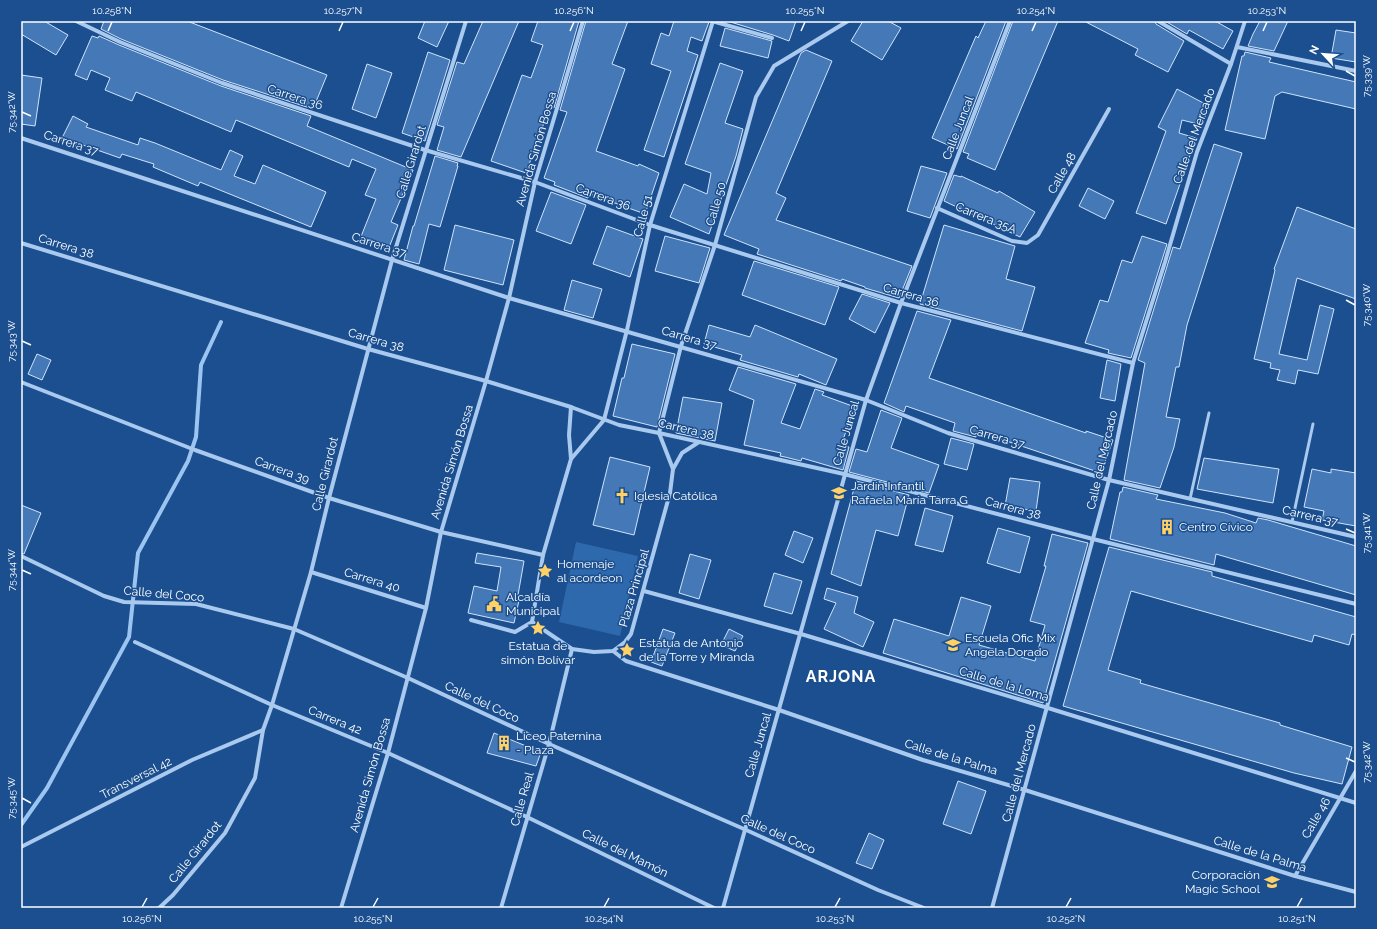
<svg xmlns="http://www.w3.org/2000/svg" width="1377" height="929" font-family="Raleway,sans-serif">
<style>
.green{fill:#2e69ad}
.lines{fill:none;stroke-linecap:round;stroke-linejoin:round}
.stream{stroke:#9cc4f0;stroke-width:4}
.building{fill:#4478b7;stroke:#cfe3fa}
.service{stroke:#a9c9ee;stroke-width:3}
.minor{stroke:#a9c9ee;stroke-width:4}
.ticks{fill:none;stroke:#fff;stroke-width:1.5}
.labels{text-anchor:middle;dominant-baseline:central;stroke-width:3;stroke-linejoin:round;paint-order:stroke}
.street-label{font-size:12px;fill:#fff;stroke:#1b4f8f}
.poi-label{font-size:12px;fill:#fff;stroke:#1b4f8f;text-anchor:start}
.district-label{font-size:16px;font-weight:bold;letter-spacing:1px;fill:#fff;stroke:#1b4f8f}
.neatline{fill:none;stroke:#fff;stroke-width:1.5}
.ticks-label{font-size:10px;text-anchor:middle;fill:#fff}
</style>
<rect width="100%" height="100%" fill="#1b4f8f"/>
<!-- green -->
<path class="green" d="M576,542L638,556L620,636L559,622Z"/>
<g class="lines">
<!-- stream -->
<path class="stream" d="M21,825L47,788L129,637L138,553L188,461L196,437L201,365L221,322"/>
</g>
<!-- building -->
<g class="building">
<path d="M23,21H44L68,35L56,55L21,34V25Z"/>
<path d="M104,21H187L327,75L313,109L223,80L121,39L101,29Z"/>
<path d="M425,21H449L437,47L418,38Z"/>
<path d="M483,21H519L461,157L437,150L444,127L437,125L457,62L464,64Z"/>
<path d="M538,21H579L554,108L550,106L526,173L491,161L522,75L531,78L543,45L531,41Z"/>
<path d="M586,21H628L612,64L625,69L596,151L638,166L639,164L659,173L645,214L590,194L588,198L554,185L555,182L544,178L567,112L560,110Z"/>
<path d="M674,21H709V22L702,41L691,37L687,51L698,55L664,157L644,150L671,71L651,64L661,33L669,36Z"/>
<path d="M727,21H796L789,41L773,35Z"/>
<path d="M863,21H888L901,28L882,60L851,41Z"/>
<path d="M986,21H1006L957,149L932,138L976,36L978,38Z"/>
<path d="M1013,21H1058L995,170L967,158L969,154L963,152Z"/>
<path d="M1084,21H1155L1156,24L1184,41L1168,72L1135,55L1138,49Z"/>
<path d="M1165,21H1215L1233,31L1223,49L1189,30L1187,34Z"/>
<path d="M1260,21H1288L1274,51L1248,46L1253,34Z"/>
<path d="M725,28L772,41L768,58L720,46Z"/>
<path d="M1336,30L1356,33V62L1331,58Z"/>
<path d="M92,36L98,38L99,36L119,45L221,86L311,116L307,126L413,170L391,222L398,225L388,250L360,239L376,199L365,195L376,169L352,159L349,167L236,120L231,132L136,92L132,101L105,90L110,78L91,70L87,80L75,75Z"/>
<path d="M806,50L832,61L776,193L786,198L776,220L912,266L899,298L865,288V287L842,279L841,281L757,254L759,249L724,235L801,53Z"/>
<path d="M428,52L450,60L425,141L402,133Z"/>
<path d="M1245,52L1271,58L1269,62L1356,82V109L1282,92L1275,96L1265,139L1225,130L1242,56H1244Z"/>
<path d="M720,63L743,71L725,123L743,129L736,156L709,234L670,217L684,184L707,194L711,173L685,164Z"/>
<path d="M367,64L392,73L376,118L352,109Z"/>
<path d="M21,75L42,78L35,126L21,124Z"/>
<path d="M1177,89L1209,106L1202,125L1182,120L1179,133L1196,138L1166,224L1136,213L1166,131L1158,127Z"/>
<path d="M73,116L88,124L86,127L138,145L140,138L155,143L221,170L230,150L243,156L234,176L255,184L263,165L326,192L311,227L200,182L198,186L153,167L154,164L122,154L120,158L77,143L75,147L61,140Z"/>
<path d="M1214,144L1242,153L1187,325L1179,367H1176L1166,417L1180,419L1174,447L1160,488L1124,480L1145,363L1138,360L1173,247L1180,249Z"/>
<path d="M435,156L458,163L457,166H458L440,227L429,224L419,264L404,260L413,226H414Z"/>
<path d="M921,166L947,173L930,218L907,211Z"/>
<path d="M954,175L961,177V176L998,193L999,191L1035,212L1020,237L944,201Z"/>
<path d="M1088,188L1114,201L1105,219L1079,206Z"/>
<path d="M551,192L586,205L571,244L536,231Z"/>
<path d="M1297,207L1356,229V299L1297,278L1279,354L1307,360L1320,305L1334,309L1318,374L1298,370L1295,384L1277,380L1280,370L1270,368L1271,363L1254,359L1275,270L1274,269Z"/>
<path d="M455,225L514,240L503,285L444,270Z"/>
<path d="M944,225L1015,246L1006,279L1035,287L1022,331L920,304Z"/>
<path d="M607,226L643,239L630,277L593,264Z"/>
<path d="M665,236L710,248L699,283L655,271Z"/>
<path d="M1142,236L1167,244L1131,358L1108,353L1109,350L1085,343L1100,300L1108,302L1122,260L1132,263Z"/>
<path d="M754,261L839,287L825,325L742,295Z"/>
<path d="M572,280L602,289L593,318L564,310Z"/>
<path d="M862,294L890,303L875,333L849,319Z"/>
<path d="M917,311L951,320L929,378L1086,433V431L1113,440L1101,473L977,431L976,437L953,431L955,423L906,406L904,412L884,403Z"/>
<path d="M709,325L750,337L755,325L837,359L826,385L799,374L798,377L740,360L742,355L704,344Z"/>
<path d="M632,344L675,354L657,427L613,416L622,378H624Z"/>
<path d="M37,354L51,360L42,380L28,374Z"/>
<path d="M1107,360L1121,364L1115,401L1100,398Z"/>
<path d="M738,367L796,384L781,423L800,429L815,389L824,392L822,395L855,407L841,445L849,447L843,470L802,458L801,461L785,457L780,456L781,453L744,445L754,400L729,390Z"/>
<path d="M683,397L722,403L715,441L676,433Z"/>
<path d="M881,410L902,418L891,448L939,465L929,493L849,472L856,449L867,452Z"/>
<path d="M951,438L974,444L967,470L944,464Z"/>
<path d="M610,457L650,467L634,535L593,525Z"/>
<path d="M1204,458L1279,469L1273,503L1197,489Z"/>
<path d="M1312,469L1331,473V469L1356,473V526L1322,520L1324,511L1304,507Z"/>
<path d="M1010,478L1040,482L1036,511L1005,506Z"/>
<path d="M856,481L909,495L898,536L876,530L861,586L831,574Z"/>
<path d="M1123,487L1158,495L1156,499L1225,513L1256,523L1258,518L1268,520L1356,546V595L1216,554L1214,565L1110,539L1120,492H1122Z"/>
<path d="M21,505L41,513L24,554L21,553Z"/>
<path d="M925,508L953,516L943,552L915,545Z"/>
<path d="M998,528L1030,537L1020,573L987,563Z"/>
<path d="M794,531L813,538L803,563L785,555Z"/>
<path d="M1052,534L1088,543L1043,703L883,653L894,619L949,636L961,597L991,606L979,645L1035,661L1045,625L1030,621L1046,566H1044Z"/>
<path d="M1109,547L1212,572V576L1356,617V635L1352,634L1349,645L1314,635L1312,642L1131,591L1108,670L1141,680L1140,683L1280,723V725L1352,747L1342,784L1294,773L1063,706Z"/>
<path d="M477,553L524,561L518,595L520,596L514,623L468,613L474,586L497,591L501,567L475,563Z"/>
<path d="M690,554L711,560L699,599L679,593Z"/>
<path d="M774,573L802,581L792,614L764,606Z"/>
<path d="M827,588L858,597L854,613L874,622L863,647L824,629L836,603L824,599Z"/>
<path d="M663,629L675,633L662,666L651,662Z"/>
<path d="M729,629L743,636L735,651L721,645Z"/>
<path d="M494,733L541,752L536,766L487,753Z"/>
<path d="M958,781L986,791L971,834L943,824Z"/>
<path d="M869,833L884,840L872,869L856,863Z"/>
</g>
<g class="lines">
<!-- service -->
<g class="service">
<path d="M1190,499L1209,413"/>
<path d="M1292,522L1313,424"/>
</g>
<!-- minor -->
<g class="minor">
<path d="M76,21L120,42L222,83L425,150L535,182L650,225L901,303L1133,363"/>
<path d="M712,21L772,38"/>
<path d="M713,21L650,225L627,330L604,420L571,459L543,555L532,622L572,649L594,652L613,651L625,642L631,634L670,493L673,469L659,433L681,346L715,245L756,97L774,66L848,21"/>
<path d="M1158,21L1231,64"/>
<path d="M1237,47L1356,71"/>
<path d="M21,138L509,298L866,400L948,433L1109,480L1356,537"/>
<path d="M937,208L1012,241L1027,243L1038,235L1109,109"/>
<path d="M21,243L368,349L486,381L571,407L619,425L659,433L844,474L1093,539L1356,604"/>
<path d="M21,382L195,450L329,498L441,532L543,555"/>
<path d="M571,459L569,435L571,407"/>
<path d="M673,469L682,453L699,442"/>
<path d="M21,556L104,596L124,602L196,604L294,629L408,678L549,744L744,829L878,890L924,908"/>
<path d="M311,572L426,608"/>
<path d="M644,591L801,634L1048,708L1356,803"/>
<path d="M471,620L515,632L532,622"/>
<path d="M135,642L272,705L388,753L527,817L714,908"/>
<path d="M613,651L626,661L779,710L923,760L1025,790L1295,876L1356,892"/>
<path d="M21,847L192,760L263,730"/>
<path d="M1295,876L1356,771"/>
<path d="M159,908L173,895L225,833L255,778L263,730L272,705L311,572L329,498L392,260L466,21"/>
<path d="M341,908L388,753L426,608L441,532L486,381L509,298L535,182L583,21"/>
<path d="M501,908L549,744L572,649"/>
<path d="M723,908L866,400L901,303L1010,21"/>
<path d="M992,908L1109,480L1133,363L1165,262L1197,152L1231,64L1245,21"/>
</g>
</g>
<!-- ticks -->
<path class="ticks" d="M108,31L112,22M339,31L343,22M570,31L574,22M801,31L805,22M1032,31L1036,22M1263,31L1267,22M1346,71L1355,76M22,112L31,116M1346,300L1355,305M22,341L31,345M1346,529L1355,533M22,570L31,574M1346,758L1355,762M22,798L31,803M142,907L147,898M373,907L378,898M604,907L609,898M835,907L840,898M1066,907L1071,898M1297,907L1302,898"/>
<!-- icons -->
<defs>
<g id="school-bare" transform="scale(1.2)"><path d="M0-5L7-2L0 1L-7-2ZM-4 1L0 2.5L4 1V4Q0 6-4 4Z" fill="#ffd166" stroke="#1b4f8f" stroke-width="2.5" paint-order="stroke"/></g>
<g id="church-bare" transform="scale(1.2)"><path d="M-1.2-6h2.4v3.5h3.3v2.4h-3.3V6h-2.4V-.1h-3.3v-2.4h3.3Z" fill="#ffd166" stroke="#1b4f8f" stroke-width="2.5" paint-order="stroke"/></g>
<g id="building-bare" transform="scale(1.2)"><path d="M-4-6H4V6H1V3H-1V6H-4ZM-2.5-4.3h1.7v1.8h-1.7ZM.8-4.3h1.7v1.8H.8ZM-2.5-1h1.7V.8h-1.7ZM.8-1h1.7V.8H.8Z" fill="#ffd166" stroke="#1b4f8f" stroke-width="2.5" paint-order="stroke"/></g>
<g id="sight-bare" transform="scale(1.2)"><path d="M0-6L1.8-2.2L6-1.7L2.9 1.2L3.7 5.4L0 3.3L-3.7 5.4L-2.9 1.2L-6-1.7L-1.8-2.2Z" fill="#ffd166" stroke="#1b4f8f" stroke-width="2.5" paint-order="stroke"/></g>
<g id="civic-bare" transform="scale(1.2)"><path d="M-.6-6.5H3V-4.5H.6V-3L4-1V1h2V6H-6V1h2V-1L-.6-3ZM-1.2 2.5V6h2.4V2.5Z" fill="#ffd166" stroke="#1b4f8f" stroke-width="2.5" paint-order="stroke"/></g>
</defs>
<g fill-rule="evenodd">
<use href="#school-bare" x="839" y="493"/>
<use href="#church-bare" x="622" y="496"/>
<use href="#building-bare" x="1167" y="527"/>
<use href="#sight-bare" x="545" y="571"/>
<use href="#civic-bare" x="494" y="604"/>
<use href="#sight-bare" x="538" y="628"/>
<use href="#school-bare" x="953" y="645"/>
<use href="#sight-bare" x="627" y="650"/>
<use href="#building-bare" x="504" y="743"/>
<use href="#school-bare" x="1272" y="882"/>
</g>
<g class="labels">
<!-- street labels -->
<g class="street-label">
<text transform="translate(295 97) rotate(18)">Carrera 36</text>
<text transform="translate(958 128) rotate(-69)">Calle Juncal</text>
<text transform="translate(1194 136) rotate(-70)">Calle del Mercado</text>
<text transform="translate(71 143) rotate(18)">Carrera 37</text>
<text transform="translate(536 149) rotate(-74)">Avenida Simón Bossa</text>
<text transform="translate(411 162) rotate(-73)">Calle Girardot</text>
<text transform="translate(1062 173) rotate(-61)">Calle 48</text>
<text transform="translate(603 197) rotate(20)">Carrera 36</text>
<text transform="translate(716 204) rotate(-74)">Calle 50</text>
<text transform="translate(643 216) rotate(-75)">Calle 51</text>
<text transform="translate(986 218) rotate(22)">Carrera 35A</text>
<text transform="translate(379 245) rotate(18)">Carrera 37</text>
<text transform="translate(66 246) rotate(17)">Carrera 38</text>
<text transform="translate(911 295) rotate(16)">Carrera 36</text>
<text transform="translate(689 338) rotate(16)">Carrera 37</text>
<text transform="translate(376 340) rotate(16)">Carrera 38</text>
<text transform="translate(686 429) rotate(13)">Carrera 38</text>
<text transform="translate(846 433) rotate(-74)">Calle Juncal</text>
<text transform="translate(997 437) rotate(16)">Carrera 37</text>
<text transform="translate(1102 460) rotate(-77)">Calle del Mercado</text>
<text transform="translate(452 462) rotate(-73)">Avenida Simón Bossa</text>
<text transform="translate(282 470) rotate(20)">Carrera 39</text>
<text transform="translate(325 474) rotate(-76)">Calle Girardot</text>
<text transform="translate(1013 508) rotate(15)">Carrera 38</text>
<text transform="translate(1310 516) rotate(13)">Carrera 37</text>
<text transform="translate(372 580) rotate(17)">Carrera 40</text>
<text transform="translate(634 588) rotate(-74)">Plaza Principal</text>
<text transform="translate(164 594) rotate(5)">Calle del Coco</text>
<text transform="translate(1004 684) rotate(17)">Calle de la Loma</text>
<text transform="translate(482 702) rotate(25)">Calle del Coco</text>
<text transform="translate(335 720) rotate(22)">Carrera 42</text>
<text transform="translate(758 745) rotate(-74)">Calle Juncal</text>
<text transform="translate(951 757) rotate(17)">Calle de la Palma</text>
<text transform="translate(1019 773) rotate(-75)">Calle del Mercado</text>
<text transform="translate(370 775) rotate(-74)">Avenida Simón Bossa</text>
<text transform="translate(136 778) rotate(-27)">Transversal 42</text>
<text transform="translate(522 799) rotate(-74)">Calle Real</text>
<text transform="translate(1316 818) rotate(-60)">Calle 46</text>
<text transform="translate(778 834) rotate(24)">Calle del Coco</text>
<text transform="translate(195 852) rotate(-51)">Calle Girardot</text>
<text transform="translate(625 853) rotate(26)">Calle del Mamón</text>
<text transform="translate(1260 854) rotate(17)">Calle de la Palma</text>
</g>
<!-- poi labels -->
<g class="poi-label">
<text x="851" y="486">Jardín Infantil<tspan x="851" dy="14">Rafaela María Tarra G</tspan></text>
<text x="634" y="496">Iglesia Católica</text>
<text x="1179" y="527">Centro Cívico</text>
<text x="557" y="564">Homenaje<tspan x="557" dy="14">al acordeon</tspan></text>
<text x="506" y="597">Alcaldía<tspan x="506" dy="14">Municipal</tspan></text>
<text x="965" y="638">Escuela Ofic Mix<tspan x="965" dy="14">Angela Dorado</tspan></text>
<text x="639" y="643">Estatua de Antonio<tspan x="639" dy="14">de la Torre y Miranda</tspan></text>
<text x="538" y="646" text-anchor="middle">Estatua de<tspan x="538" dy="14">simón Bolívar</tspan></text>
<text x="516" y="736">Liceo Paternina<tspan x="516" dy="14">- Plaza</tspan></text>
<text x="1260" y="875" text-anchor="end">Corporación<tspan x="1260" dy="14">Magic School</tspan></text>
</g>
<!-- district labels -->
<g class="district-label">
<text x="841" y="676">ARJONA</text>
</g>
</g>
<!-- border -->
<rect width="1377" height="929" fill="none" stroke="#1b4f8f" stroke-width="44"/>
<!-- north arrow -->
<g transform="translate(1323 54) rotate(296)" stroke="#1b4f8f" stroke-width="3" paint-order="stroke">
<path d="M0-3L7 15L0 10L-7 15Z" fill="#ffffff"/>
<text y="-6" font-size="11" font-weight="bold" text-anchor="middle" fill="#ffffff">N</text>
</g>
<rect x="22" y="22" width="1333" height="885" class="neatline"/>
<g class="ticks-label">
<text x="112" y="14">10.258°N</text>
<text x="343" y="14">10.257°N</text>
<text x="574" y="14">10.256°N</text>
<text x="805" y="14">10.255°N</text>
<text x="1036" y="14">10.254°N</text>
<text x="1267" y="14">10.253°N</text>
<text transform="translate(1366 76) rotate(-90)" y="4">75.339°W</text>
<text transform="translate(11 112) rotate(-90)" y="4">75.342°W</text>
<text transform="translate(1366 305) rotate(-90)" y="4">75.340°W</text>
<text transform="translate(11 341) rotate(-90)" y="4">75.343°W</text>
<text transform="translate(1366 533) rotate(-90)" y="4">75.341°W</text>
<text transform="translate(11 570) rotate(-90)" y="4">75.344°W</text>
<text transform="translate(1366 762) rotate(-90)" y="4">75.342°W</text>
<text transform="translate(11 798) rotate(-90)" y="4">75.345°W</text>
<text x="142" y="922">10.256°N</text>
<text x="373" y="922">10.255°N</text>
<text x="604" y="922">10.254°N</text>
<text x="835" y="922">10.253°N</text>
<text x="1066" y="922">10.252°N</text>
<text x="1297" y="922">10.251°N</text>
</g>
</svg>
